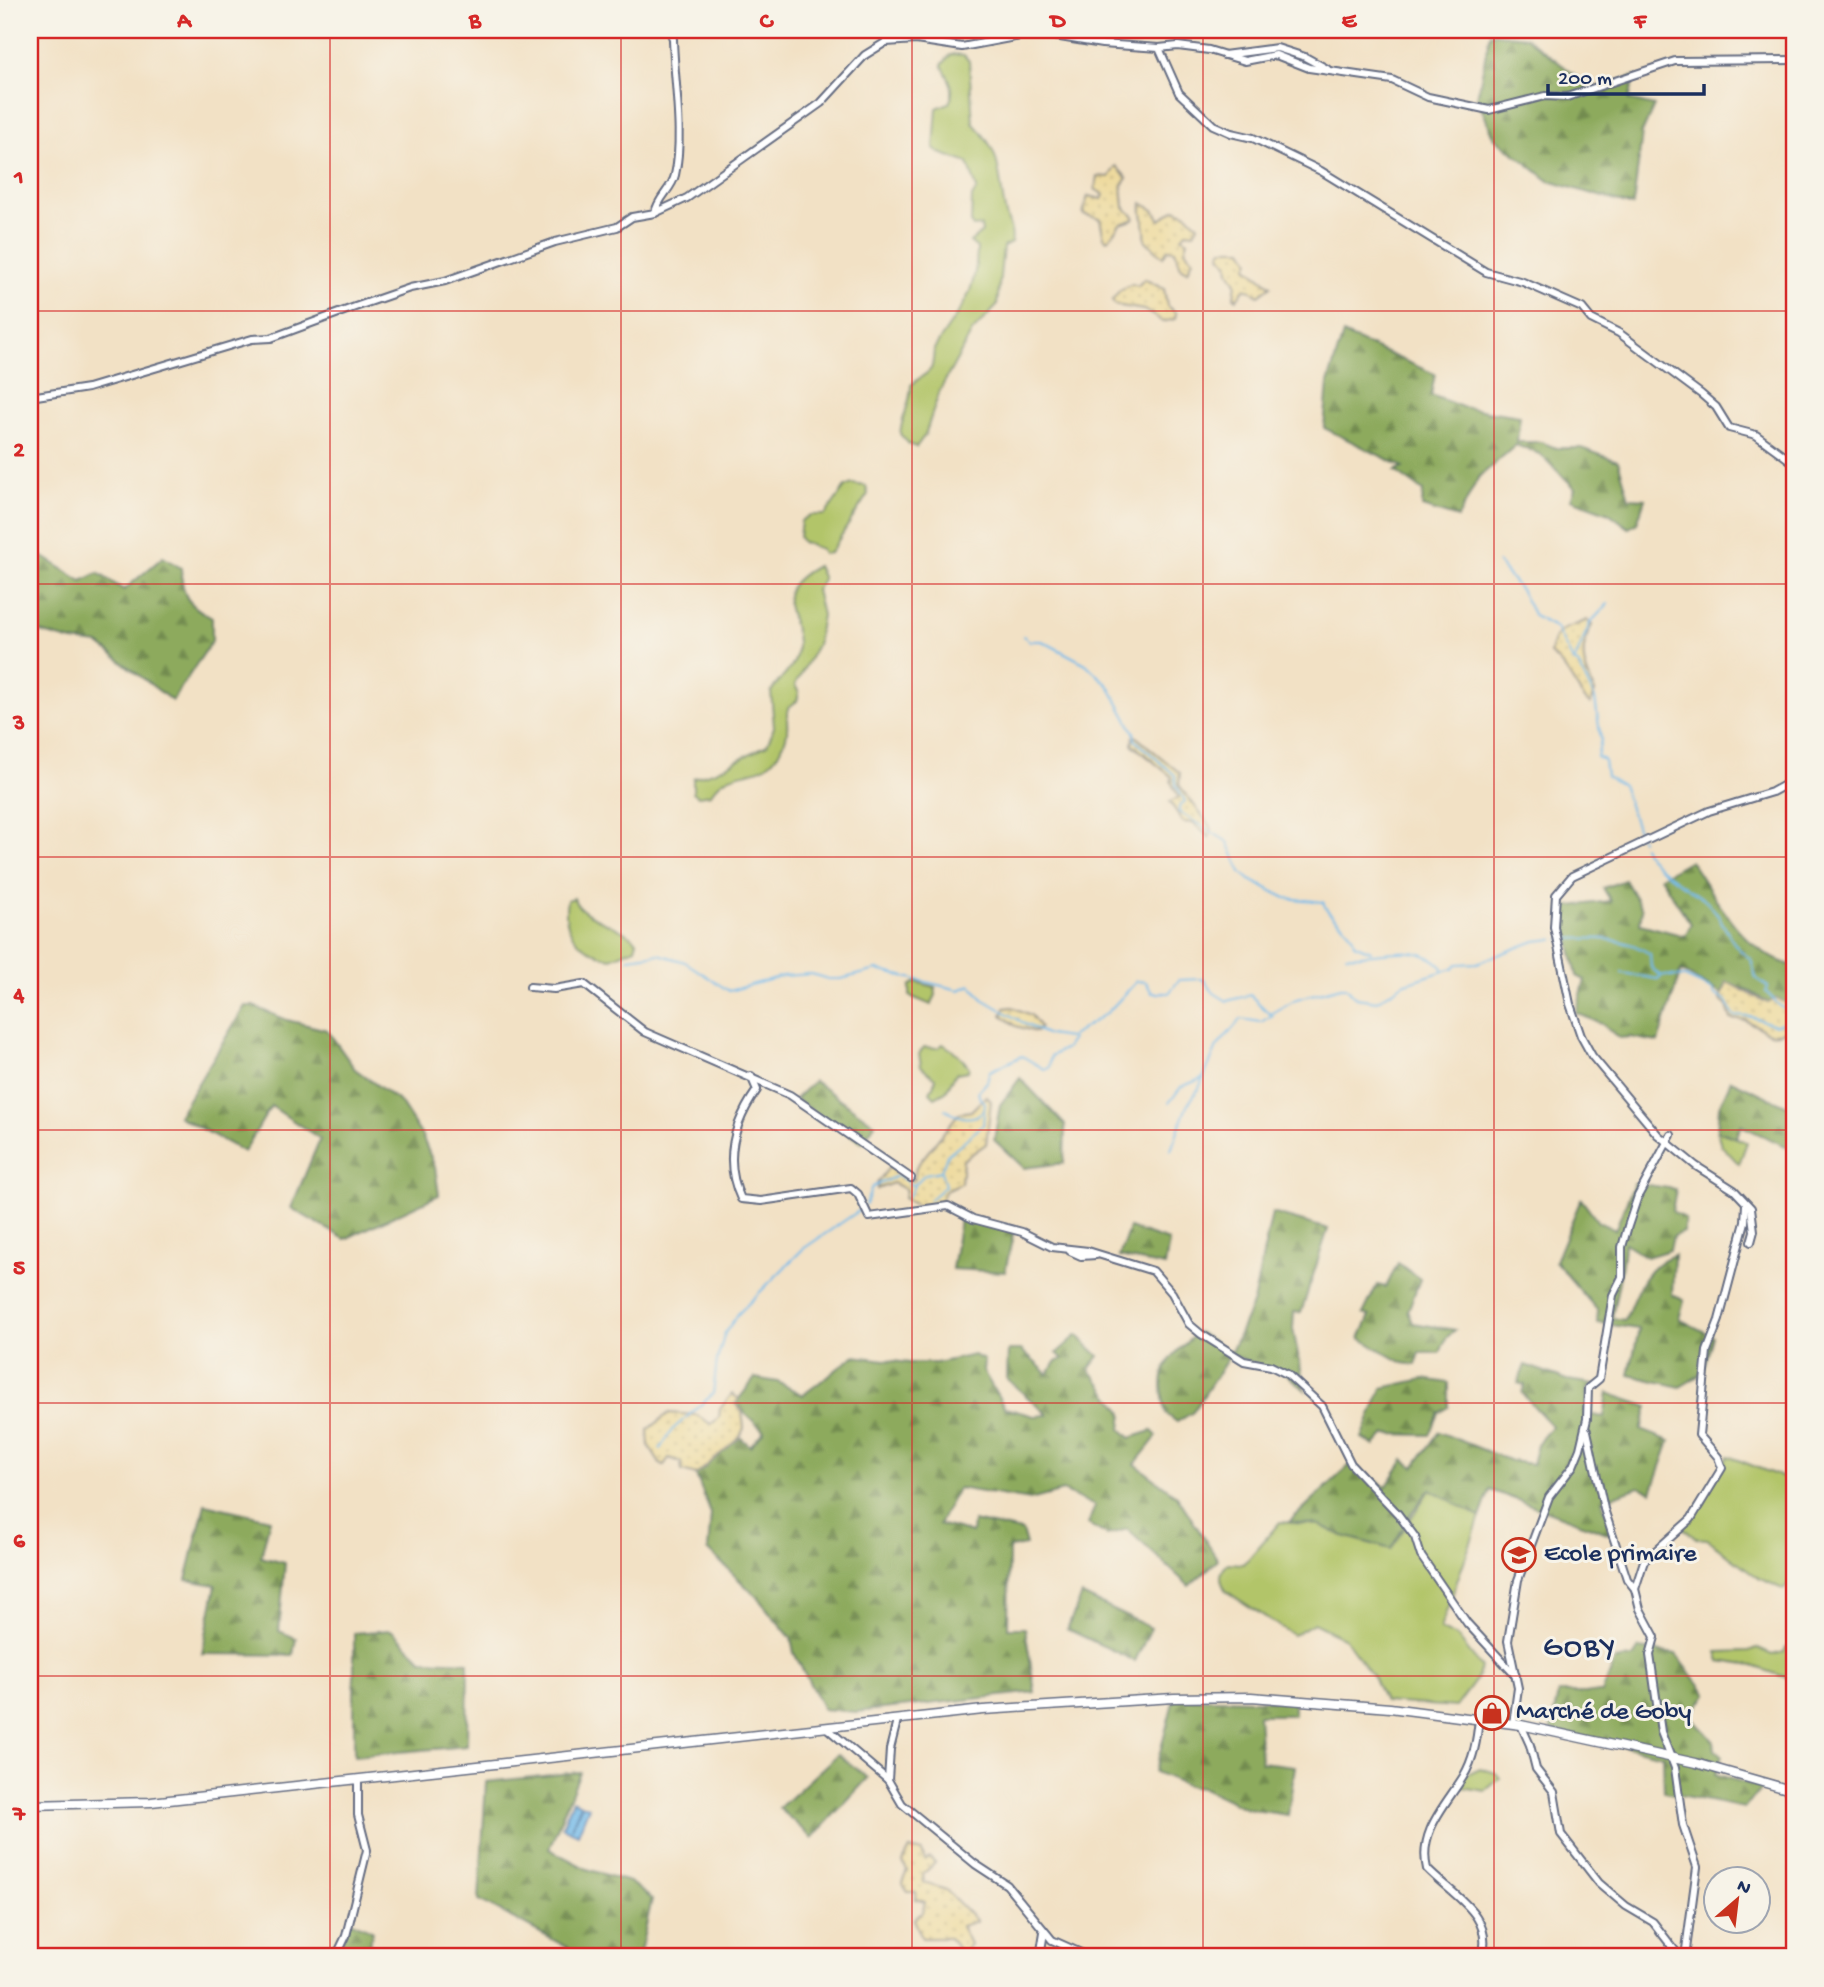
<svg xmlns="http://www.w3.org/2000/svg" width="1824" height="1987" font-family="'Gochi Hand',sans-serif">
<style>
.grass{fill:#b2c569;stroke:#667a64;stroke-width:2}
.forest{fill:url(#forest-firs);stroke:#546c5e;stroke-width:2}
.sand{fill:url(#sand-dots);stroke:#84847e;stroke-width:2}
.water{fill:#72baea;stroke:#4674a4;stroke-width:2}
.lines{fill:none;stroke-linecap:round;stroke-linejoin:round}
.stream{stroke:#72baea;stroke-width:2}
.minor-casing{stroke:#666d82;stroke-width:10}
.major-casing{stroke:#666d82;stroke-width:11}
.minor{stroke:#fff;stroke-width:6}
.major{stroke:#fff;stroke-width:8}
.grid{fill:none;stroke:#d62828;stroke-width:2;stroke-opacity:0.55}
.labels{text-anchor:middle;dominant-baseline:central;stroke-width:6;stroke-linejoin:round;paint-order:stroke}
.poi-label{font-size:26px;fill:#1b2f5e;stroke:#f7f3e8;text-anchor:start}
.quarter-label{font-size:30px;letter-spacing:2px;fill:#1b2f5e;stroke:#f7f3e8}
.neatline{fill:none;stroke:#d62828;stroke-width:2.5}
.grid-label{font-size:23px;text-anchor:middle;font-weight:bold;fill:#d62828}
</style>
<defs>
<pattern id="forest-firs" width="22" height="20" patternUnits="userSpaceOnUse" patternTransform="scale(1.75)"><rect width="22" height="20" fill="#8daa5d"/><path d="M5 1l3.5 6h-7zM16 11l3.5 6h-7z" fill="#728b50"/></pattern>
<pattern id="sand-dots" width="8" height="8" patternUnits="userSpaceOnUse" patternTransform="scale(1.75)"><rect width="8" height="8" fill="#eeda9e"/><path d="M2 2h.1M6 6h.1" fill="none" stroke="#ccbb8a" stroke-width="1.8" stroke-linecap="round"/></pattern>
</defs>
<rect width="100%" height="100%" fill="#f7f3e8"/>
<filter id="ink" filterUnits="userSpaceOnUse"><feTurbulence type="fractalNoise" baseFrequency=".0143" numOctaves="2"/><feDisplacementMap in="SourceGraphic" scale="14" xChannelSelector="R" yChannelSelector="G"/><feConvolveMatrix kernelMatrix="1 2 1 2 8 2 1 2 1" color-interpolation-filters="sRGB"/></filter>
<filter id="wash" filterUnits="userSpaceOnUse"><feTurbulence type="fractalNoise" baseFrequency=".00686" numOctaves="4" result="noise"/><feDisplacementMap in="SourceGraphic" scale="28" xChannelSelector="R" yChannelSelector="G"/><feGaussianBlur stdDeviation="1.57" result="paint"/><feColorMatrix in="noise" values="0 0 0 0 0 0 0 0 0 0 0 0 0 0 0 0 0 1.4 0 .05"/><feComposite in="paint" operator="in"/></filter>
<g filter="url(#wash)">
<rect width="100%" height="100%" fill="#f2e1c5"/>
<!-- grass -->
<g class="grass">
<path d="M951,54L964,55L969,61L973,123C1003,154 997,171 1005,210C1007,222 1014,231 1011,243L1003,247L997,306L972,332L940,390L925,435L916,447L909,444L900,434C902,416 911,403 911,385C932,367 932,377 934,349C960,307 976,299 977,248L970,242L982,232L981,226L973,227L971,224L972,197L977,189L968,163L940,153L934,148L937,108L949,103C957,89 948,78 942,65Z"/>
<path d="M852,484L866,486L868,494L830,553L823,554L821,549L802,542L799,537L801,521L810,515H825L845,487Z"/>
<path d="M817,566L823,579L816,590L822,615L817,645L795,685L799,693L797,701L788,708C785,718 790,729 785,740C765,789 734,758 711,794L698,796L693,792V778L716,771L767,745L774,727L771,692C778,679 793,671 796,656C804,614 761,596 817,566Z"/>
<path d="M574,898C578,917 619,924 637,941L635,948L611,958C582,951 561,934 567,900Z"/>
<path d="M916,982L935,987L936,995L931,1005L910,996V986Z"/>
<path d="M943,1044L958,1054L969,1067L968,1071L956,1073L946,1091L935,1097L930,1092L936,1079L921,1066L919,1054L924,1047L938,1048Z"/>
<path d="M1717,1131L1747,1142L1739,1164L1721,1145Z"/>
<path d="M1728,1456L1794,1482V1578L1784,1589L1760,1579L1707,1539L1695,1538L1681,1526L1691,1519Z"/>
<path d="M1430,1489L1480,1517L1440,1629L1458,1638L1481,1667L1478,1677L1456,1707L1384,1702L1374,1678L1345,1639L1314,1623L1293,1635L1226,1591C1219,1579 1219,1573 1228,1563L1244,1564L1280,1522L1320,1525L1340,1535L1391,1549Z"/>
<path d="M1786,1647L1794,1648V1680L1753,1666L1720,1661L1717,1652L1749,1651L1756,1648L1772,1655L1784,1652Z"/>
<path d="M1480,1768L1496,1773L1500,1778L1485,1791L1462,1787L1463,1776Z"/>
</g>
<!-- forest -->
<g class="forest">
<path d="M1490,33L1526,37L1593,89L1635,76L1629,100L1654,106L1642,133L1633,206L1549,181L1494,137L1477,98Z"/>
<path d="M1343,334L1435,374L1431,395L1462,407L1520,416L1517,442H1541L1556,448H1581L1618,461L1629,498L1645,499L1637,523L1629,528L1609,513L1571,499L1575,488L1540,454L1516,445L1478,478L1458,518L1422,507L1423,491L1395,471L1403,467L1324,428L1328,383Z"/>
<path d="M40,555L82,581L98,573L124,590L163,557L181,568C182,597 187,604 212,618V641L172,701L99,644L72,641L30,629V571Z"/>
<path d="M1690,860C1718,901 1743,953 1794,966V1005L1768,1003L1748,990L1726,985L1722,994L1681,971L1658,1042L1630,1037L1619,1038L1602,1024L1576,1013L1585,980L1577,976L1562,907L1611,901L1603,888L1625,880L1642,909L1640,924L1685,936L1691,924L1660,877Z"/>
<path d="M245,1006H253L287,1020L327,1030L355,1069L400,1102L422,1136L435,1167L439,1195L345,1239L291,1208L320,1139L271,1106L244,1152L178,1116Z"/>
<path d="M1020,1078L1065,1125L1064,1163L1024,1168L994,1140L1000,1105Z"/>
<path d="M1731,1080L1794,1109V1150L1742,1126L1736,1137L1717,1131L1719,1107Z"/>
<path d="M814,1081L875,1124L862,1143L795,1099Z"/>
<path d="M1634,1183L1676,1189L1672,1211L1685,1219L1683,1232L1673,1236L1670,1250L1647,1257L1624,1243C1623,1269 1616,1292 1612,1318L1625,1320C1636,1292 1645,1265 1674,1255L1672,1295L1684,1300L1679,1319L1713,1336L1703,1373L1680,1387L1629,1375L1639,1329L1597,1323L1598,1311L1555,1261L1581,1199L1598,1222L1615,1230Z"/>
<path d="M1272,1213L1328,1229L1301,1313L1294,1312L1293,1329L1305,1390L1287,1374L1230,1355L1193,1412L1177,1422L1166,1414C1156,1368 1165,1362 1198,1332L1231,1352L1253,1302Z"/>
<path d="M960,1219L1014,1230L1005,1272L952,1269Z"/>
<path d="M1129,1228L1169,1241L1165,1266L1119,1257Z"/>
<path d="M1398,1263L1420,1279L1408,1311L1413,1323L1455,1330L1446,1338L1440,1353H1420L1416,1365L1403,1363L1360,1338L1370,1316L1363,1314L1377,1285L1386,1287Z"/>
<path d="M1077,1335L1099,1356L1089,1369L1123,1413L1121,1429L1130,1438L1152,1431L1157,1436L1135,1464L1177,1496L1218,1560L1189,1586L1127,1529L1107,1535L1088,1524L1095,1506L1063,1491L1030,1500L958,1488L939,1524L972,1533L973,1521L1022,1531L1026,1545L1009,1548L1008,1628H1025L1035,1692L856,1712L823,1709L794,1653L791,1638L757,1597L708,1550L711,1514L696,1475L740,1437L750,1446L764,1431L735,1404L755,1378L778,1382L803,1395L854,1356L909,1363H936L974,1355L984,1360L983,1371L1005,1408L1034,1416L1048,1415L1007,1379L1008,1350H1021L1048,1374L1055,1362L1063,1359L1057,1353Z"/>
<path d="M1525,1365L1568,1380L1594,1384L1588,1388L1587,1414L1604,1417L1608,1393L1648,1407L1641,1430L1670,1441L1652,1492L1639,1487L1602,1500L1613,1535L1490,1490L1480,1517L1430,1489L1412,1512L1391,1549L1340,1535L1320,1525L1289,1522L1351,1464L1386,1487L1404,1460L1414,1467L1439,1432L1511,1461L1532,1464L1537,1444L1552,1426L1522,1393L1525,1385L1518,1383Z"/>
<path d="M1423,1379L1449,1383V1407L1439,1413L1430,1435L1385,1434L1375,1445L1362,1438L1382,1388Z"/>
<path d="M205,1504L270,1519L261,1557L285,1563L279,1631L296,1638L293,1655L202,1654L216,1585L186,1580Z"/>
<path d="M1082,1595L1151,1628L1135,1661L1067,1629Z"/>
<path d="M391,1630L423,1660L468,1662L467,1746L354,1756V1633Z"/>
<path d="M1639,1649L1676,1654L1707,1694L1690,1716L1714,1741L1715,1749L1722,1755L1715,1774L1762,1788L1744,1808L1664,1792L1663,1755L1551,1730L1558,1693H1602L1615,1660L1633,1658Z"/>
<path d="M1174,1698L1294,1701V1715H1258L1261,1762L1295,1766L1288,1815L1247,1809L1203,1788L1191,1787L1155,1772Z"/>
<path d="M838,1754L868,1778L812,1838L779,1808Z"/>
<path d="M580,1772L549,1849L587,1869L629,1882L652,1899L639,1957H585L479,1900L486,1782Z"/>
<path d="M350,1920L372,1930L370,1948L389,1957H336Z"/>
</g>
<!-- sand -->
<g class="sand">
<path d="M1116,166L1127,178L1122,185L1124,207L1134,216L1133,220L1120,224L1108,240L1104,238L1100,219L1083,214L1088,196L1102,199L1104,195L1095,189L1097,176L1109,177Z"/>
<path d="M1142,203L1154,210L1160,220L1175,209L1187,214L1198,225L1194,233L1186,232L1182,237L1188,241L1185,250L1193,259L1188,271L1181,267L1175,250L1168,249L1163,257L1145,240C1147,226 1140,216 1142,203Z"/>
<path d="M1222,249H1243L1250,261L1247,267L1271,286L1259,295L1245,288L1237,299L1234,297L1236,283L1229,271L1228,263L1220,255Z"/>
<path d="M1144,279L1164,289L1167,306L1176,313L1175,319L1163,322L1144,310L1115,305L1112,300L1120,290L1132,284L1138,286Z"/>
<path d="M1587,620L1592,625C1578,650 1583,668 1595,692L1590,704C1578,697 1571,669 1550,654C1556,623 1565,632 1587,620Z"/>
<path d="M1134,735L1180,773L1179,785L1212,829L1209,837L1193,823L1183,822L1170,802L1179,797L1171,782L1172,777L1132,744Z"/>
<path d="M1727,982L1768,1003L1777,998L1786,1003L1793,1002L1794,1030L1791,1028C1767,1040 1767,1030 1749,1022C1745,1020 1736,1020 1731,1019L1727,1006L1720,1000Z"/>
<path d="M1012,1007L1031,1015L1040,1027L1036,1032L1016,1026L1002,1015L1005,1008Z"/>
<path d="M986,1096L991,1101L986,1144L963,1160L961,1183L946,1190L939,1203C925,1207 916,1207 904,1198L906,1190L893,1183L877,1189V1183L890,1166L909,1180H914L916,1167L959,1113L971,1111Z"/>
<path d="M732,1394L739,1399L735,1404L742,1411L744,1428L740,1437L696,1475L682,1471L681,1462L669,1458L664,1465L660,1464L649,1446L648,1430L669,1413L696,1415L711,1424L719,1418L720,1409Z"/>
<path d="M910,1849L922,1852L925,1860L930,1858L935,1863L923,1874L924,1883L946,1890L977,1921L961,1926L970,1944L963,1954L949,1938H922L914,1919L922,1913L925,1902L915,1899L916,1892H908L902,1883L907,1871L903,1862Z"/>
</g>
<!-- water -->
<path class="water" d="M573,1800L581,1804L571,1828L582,1804L589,1807L578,1834L562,1827Z"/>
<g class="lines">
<!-- stream -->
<g class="stream">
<path d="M1498,563L1521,591L1534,616L1556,628L1574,663L1578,664L1595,699L1601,740L1597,757L1604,760L1606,776L1622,785L1641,840"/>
<path d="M1023,636L1030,641H1042L1086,664L1109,686L1134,732L1135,740L1175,775L1176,785L1185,801L1179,807V812L1228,842L1241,872L1250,880L1286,898L1323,902C1328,919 1353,924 1354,944L1371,951"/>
<path d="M1574,662L1590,623L1608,604"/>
<path d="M1643,846C1652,871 1689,886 1708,903C1726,920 1726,943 1751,959L1756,978L1768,987L1766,992L1781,1007L1794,1012"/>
<path d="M1560,939C1590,938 1624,936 1650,954L1651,967L1659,975L1685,977L1713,990L1714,994L1727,1002L1734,1016L1752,1017L1775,1025L1794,1019"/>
<path d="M1347,955C1378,958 1419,939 1443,968"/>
<path d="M629,958L659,954L685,962L729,991L783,976L811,974L828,979H841L877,970L959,990L971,985L983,999L1027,1025L1048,1035L1069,1038L1108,1012L1137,981L1146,982L1152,993H1169L1179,980L1203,979L1214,993L1227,1001L1250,995L1270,1014L1296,999L1341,987H1346L1356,998L1377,1001L1403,984L1453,968L1457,964L1477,963L1535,941L1554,939"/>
<path d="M1622,973L1657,979L1661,977"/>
<path d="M1791,1045H1794"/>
<path d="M1169,1103L1181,1087L1203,1078"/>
<path d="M945,1109C956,1117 971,1122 982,1112"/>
<path d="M1171,1150L1187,1106L1199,1088L1217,1047L1241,1019L1261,1022L1273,1015"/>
<path d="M908,1197L914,1186"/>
<path d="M929,1200L945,1186L941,1171"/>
<path d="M866,1204L872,1187L899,1175L909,1184L914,1185L925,1174L941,1171L947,1155L983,1125L985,1102L980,1099L978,1092L987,1082L990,1071L1022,1056L1044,1069L1049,1068L1051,1056L1066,1048L1072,1039"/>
<path d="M660,1449L672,1430L713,1394L717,1360L725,1333L738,1314L803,1249L863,1208"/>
</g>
</g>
</g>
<g filter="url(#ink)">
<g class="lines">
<!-- minor casing -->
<g class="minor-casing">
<g id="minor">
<path d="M1159,48L1178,46L1209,50L1245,61L1276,55L1309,68L1392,80L1428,97L1489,110L1545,96L1567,97L1675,61L1794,60"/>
<path d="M1224,55L1277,48L1305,57L1327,69"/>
<path d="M655,213C658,197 672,189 675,175C684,136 674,80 673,39L670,30"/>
<path d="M30,397L88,388L252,339L271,338L355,307L410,288L445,281L555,242L617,227L632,217L655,213L687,198L821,103L865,55L886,42L916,40L962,47L1036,33L1102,44L1159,48L1179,93L1213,125L1231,133L1253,138L1321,171L1486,272L1523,282L1582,308L1591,319L1619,333L1701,394L1716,407L1729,428L1756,435L1794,463"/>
<path d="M530,987L554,989L584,984L645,1032L790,1095L911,1178"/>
<path d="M751,1076L757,1090C733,1124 723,1160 741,1199L761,1201L851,1188L858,1194L869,1217L948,1206L973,1219L1022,1232L1052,1247L1088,1251L1153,1271L1172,1293L1189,1324L1201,1334L1244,1361L1271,1366L1287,1374L1322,1406L1351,1464L1398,1514L1415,1537L1421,1556L1467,1623L1516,1676"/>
<path d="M1751,1242L1754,1231L1751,1208L1734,1190L1696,1166L1658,1135L1592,1056L1581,1036L1570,1004L1554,927L1556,895L1572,876L1709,811L1772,792L1794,780"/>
<path d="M1070,1251L1081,1256L1096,1255"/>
<path d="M1587,1431L1604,1509L1627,1579L1635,1589L1640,1609L1655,1637L1650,1655L1661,1732L1675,1768L1683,1825L1697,1867L1685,1957"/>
<path d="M1635,1589L1644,1561L1691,1519L1722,1468L1718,1457L1699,1435L1707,1351L1719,1320L1745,1222L1746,1204"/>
<path d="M1479,1719C1477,1739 1474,1759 1463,1777C1445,1806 1418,1832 1427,1869C1452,1895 1495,1915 1482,1957"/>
<path d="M1513,1724L1518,1688L1508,1641L1518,1580L1549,1497L1573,1466L1580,1449L1587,1419L1588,1388L1599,1379L1613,1295L1622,1277V1247L1628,1226L1638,1196L1671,1135"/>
<path d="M1521,1725L1530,1745L1536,1769L1554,1792L1561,1834L1599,1883L1626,1906L1653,1922L1680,1957"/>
<path d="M828,1729L888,1780L902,1804L975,1864L1007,1885L1052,1940L1090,1957"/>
<path d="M888,1780L890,1749L897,1721"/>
<path d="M336,1957L346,1936L367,1850L358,1815V1780"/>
<path d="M1040,1957L1044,1932"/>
</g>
</g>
<!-- major casing -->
<g class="major-casing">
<path id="major" d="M30,1805L151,1802L983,1710L1174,1698L1251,1697L1390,1708L1521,1725L1696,1763L1794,1791"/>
</g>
<!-- minor -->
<use href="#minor" class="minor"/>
<!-- major -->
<use href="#major" class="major"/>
</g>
</g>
<!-- grid -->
<path class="grid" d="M330,30V1957M621,30V1957M912,30V1957M1203,30V1957M1494,30V1957M30,311H1794M30,584H1794M30,857H1794M30,1130H1794M30,1403H1794M30,1676H1794"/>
<!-- icons -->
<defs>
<g id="school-ring" transform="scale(1.75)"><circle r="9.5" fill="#f7f3e8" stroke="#c8321e" stroke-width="1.5"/><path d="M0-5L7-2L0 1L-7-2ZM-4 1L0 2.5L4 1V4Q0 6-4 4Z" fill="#c8321e"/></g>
<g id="shop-ring" transform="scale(1.75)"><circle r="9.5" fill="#f7f3e8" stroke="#c8321e" stroke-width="1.5"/><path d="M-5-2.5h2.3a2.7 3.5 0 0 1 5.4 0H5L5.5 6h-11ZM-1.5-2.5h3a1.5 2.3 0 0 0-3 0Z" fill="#c8321e"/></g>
</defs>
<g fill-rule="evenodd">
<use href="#school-ring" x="1519" y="1555"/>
<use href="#shop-ring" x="1492" y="1713"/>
</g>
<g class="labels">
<!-- poi labels -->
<g class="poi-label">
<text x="1544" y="1555">Ecole primaire</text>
<text x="1516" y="1713">Marché de Goby</text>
</g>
<!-- quarter labels -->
<g class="quarter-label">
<text x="1580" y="1649">GOBY</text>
</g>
</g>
<!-- margin -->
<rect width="1824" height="1987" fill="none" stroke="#f7f3e8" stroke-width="77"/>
<!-- north arrow -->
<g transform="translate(1737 1900) rotate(28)"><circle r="33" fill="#f7f3e8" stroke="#9fa5b1" stroke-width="2"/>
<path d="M0-5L12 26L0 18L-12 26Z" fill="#c8321e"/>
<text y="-10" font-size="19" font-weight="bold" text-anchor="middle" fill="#1b2f5e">N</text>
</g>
<!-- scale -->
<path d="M1548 84v10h156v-10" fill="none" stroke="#1b2f5e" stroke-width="3.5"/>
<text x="1558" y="84" font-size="21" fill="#1b2f5e" stroke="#f7f3e8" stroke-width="5" paint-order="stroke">200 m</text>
<rect x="38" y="38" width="1748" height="1910" class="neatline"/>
<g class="grid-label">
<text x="184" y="27">A</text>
<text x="475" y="27">B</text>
<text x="766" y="27">C</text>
<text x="1058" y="27">D</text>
<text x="1349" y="27">E</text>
<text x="1640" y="27">F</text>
<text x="19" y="183">1</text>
<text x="19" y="456">2</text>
<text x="19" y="729">3</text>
<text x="19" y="1001">4</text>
<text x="19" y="1274">5</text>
<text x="19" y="1547">6</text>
<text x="19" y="1820">7</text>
</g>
</svg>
